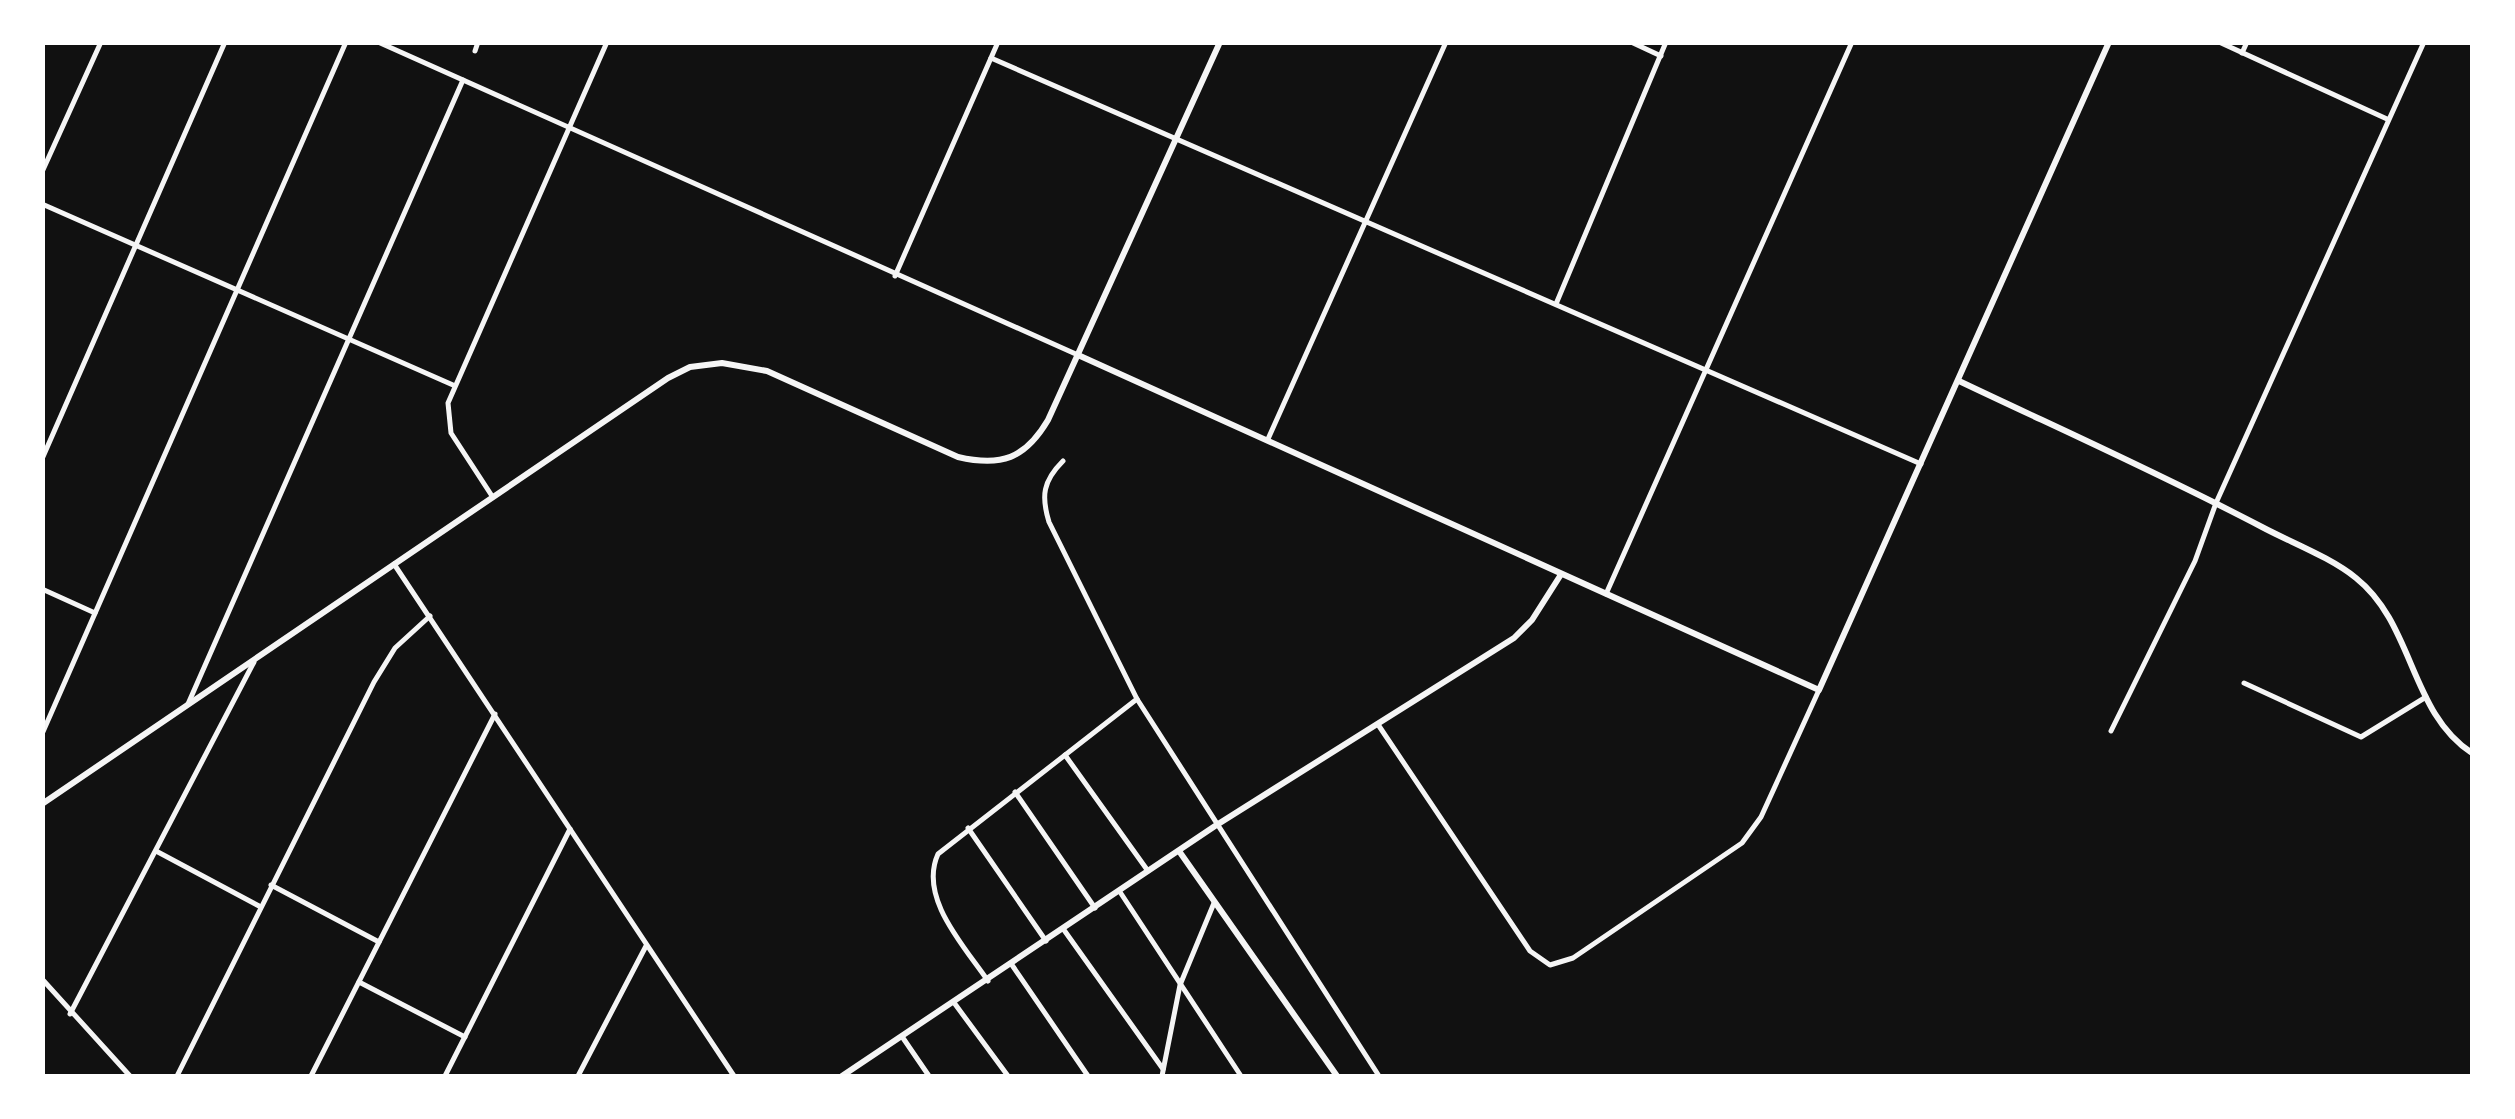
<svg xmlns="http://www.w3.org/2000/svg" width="2515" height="1119" font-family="Roboto,sans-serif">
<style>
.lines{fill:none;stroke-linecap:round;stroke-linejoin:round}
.minor{stroke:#f5f5f5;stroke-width:5}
.tertiary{stroke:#f5f5f5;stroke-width:6}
</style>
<rect width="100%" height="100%" fill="#111"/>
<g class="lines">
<!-- minor -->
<g class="minor">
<path d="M378,42L1078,355"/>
<path d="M1631,42L1661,56"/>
<path d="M2219,42L2387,119"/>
<path d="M475,51L478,42"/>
<path d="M2242,53L2247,42"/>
<path d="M991,58L1921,464"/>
<path d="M42,172L101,42"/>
<path d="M42,204L453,385"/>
<path d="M895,276L998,42"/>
<path d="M1556,304L1666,42"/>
<path d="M1268,439L1446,42"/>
<path d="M42,459L225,42"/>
<path d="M1063,461C1043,481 1041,496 1049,522L1137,699L1379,1076"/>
<path d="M492,496L451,433L448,403L607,42"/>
<path d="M394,564L734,1076"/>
<path d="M42,589L95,613"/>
<path d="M1606,594L1852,42"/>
<path d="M2244,683L2361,737L2426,697"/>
<path d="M188,704L463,80"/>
<path d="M1379,726L1530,951L1550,965L1573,958L1742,843L1761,817L1819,690"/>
<path d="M2111,731L2195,561L2216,503L2424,42"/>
<path d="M42,734L346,42"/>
<path d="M1065,755L1148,871"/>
<path d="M1015,792L1095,908"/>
<path d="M968,828L1046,941"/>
<path d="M156,851L259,906"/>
<path d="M271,885L379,942"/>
<path d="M1120,892L1241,1076"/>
<path d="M1064,930L1163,1069"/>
<path d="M1012,965L1088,1076"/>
<path d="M42,979L130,1076"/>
<path d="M988,981C965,947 918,898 938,854L1137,699"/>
<path d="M359,982L465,1037"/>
<path d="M955,1004L1008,1076"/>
<path d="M70,1014L254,662"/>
<path d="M903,1038L929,1076"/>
<path d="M177,1076L374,682L395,648L430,616"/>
<path d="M311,1076L495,714"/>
<path d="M445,1076L570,829"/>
<path d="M578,1076L646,946"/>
<path d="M1162,1076L1180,985L1214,903"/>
</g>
<!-- tertiary -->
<g class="tertiary">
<path d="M1078,355L1819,690L2109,42"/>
<path d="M1959,381C2060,429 2163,475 2262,527C2292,543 2330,557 2356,578C2414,624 2410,713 2472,753"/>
<path d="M42,804L668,378L690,367L722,363L767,371L958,457C1001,467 1025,459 1048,420L1220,42"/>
<path d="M1179,851L1337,1076"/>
<path d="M842,1076L1215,826L1514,638L1532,620L1560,576"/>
</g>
</g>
<!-- border -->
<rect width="2515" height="1119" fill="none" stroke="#ffffff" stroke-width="90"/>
</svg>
